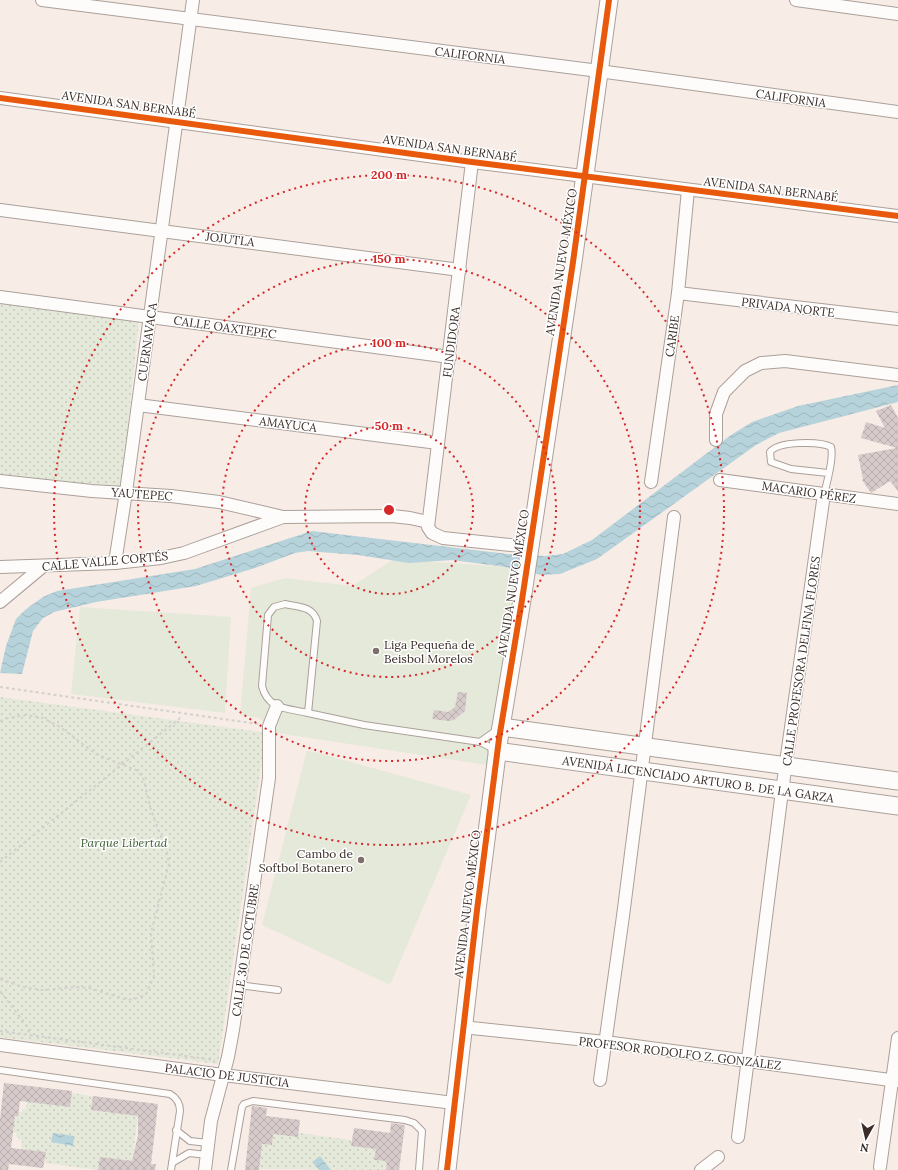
<svg xmlns="http://www.w3.org/2000/svg" width="898" height="1170" font-family="Lora,serif">
<style>
.grass{fill:url(#grass-dots)}
.pitch{fill:#e5e9da}
.water{fill:url(#water-waves)}
.building{fill:url(#building-cross-hatch)}
.lines{fill:none;stroke-linecap:round;stroke-linejoin:round}
.lane-casing{stroke:#aba09a;stroke-width:8}
.street-casing{stroke:#aba09a;stroke-width:14}
.secondary-casing{stroke:#aba09a;stroke-width:19}
.path{stroke:#d3d0cd;stroke-width:2;stroke-dasharray:3 3;stroke-linecap:butt}
.lane{stroke:#fefcfb;stroke-width:6}
.street{stroke:#fefcfb;stroke-width:12}
.secondary{stroke:#fefcfb;stroke-width:17}
.cycleway-casing{stroke:#fff;stroke-width:8}
.cycleway{stroke:#e8590c;stroke-width:6}
.ring{fill:none;stroke:#d62828;stroke-width:2;stroke-dasharray:2 4}
.poi-dot{fill:#7d706a;stroke:#fff;stroke-width:1.5}
.labels{text-anchor:middle;dominant-baseline:central;stroke-width:3;stroke-linejoin:round;paint-order:stroke}
.street-label{font-size:12px;fill:#3b2d28;stroke:#fff}
.poi-label{font-size:12px;fill:#3b2d28;stroke:#fff;text-anchor:start}
.park-label{font-size:12px;font-style:italic;fill:#3c5e31;stroke:#fff}
.centre{fill:#d62828;stroke:#fff;stroke-width:2}
.ring-label{font-size:12px;text-anchor:middle;font-weight:bold;fill:#d62828;stroke:#fff;stroke-width:3;stroke-linejoin:round;paint-order:stroke}
</style>
<defs>
<pattern id="grass-dots" width="8" height="8" patternUnits="userSpaceOnUse"><rect width="8" height="8" fill="#e5e9da"/><path d="M2 2h.1M6 6h.1" fill="none" stroke="#c5c8bb" stroke-width="1.8" stroke-linecap="round"/></pattern>
<pattern id="water-waves" width="16" height="10" patternUnits="userSpaceOnUse"><rect width="16" height="10" fill="#b6d2da"/><path d="M0 5q4-4 8 0t8 0" fill="none" stroke="#9db5bb"/></pattern>
<pattern id="building-cross-hatch" width="8" height="8" patternUnits="userSpaceOnUse"><rect width="8" height="8" fill="#d6cacb"/><path d="M0 0l8 8M0 8l8-8" fill="none" stroke="#b9aeae"/></pattern>
</defs>
<rect width="100%" height="100%" fill="#f8ece6"/>
<!-- grass -->
<g class="grass">
<path d="M0,302L139,322L121,488L0,474Z"/>
<path d="M0,697L262,732L263,754L218,1064L0,1037Z"/>
<path d="M71,1093L93,1096L91,1110L138,1116L132,1161L98,1170L45,1163L46,1152L21,1149L22,1141L16,1136L17,1133L13,1132L14,1118L18,1117L19,1112H22L23,1109H26L27,1101Z"/>
<path d="M299,1133L351,1140V1146L376,1149L374,1160L387,1161L386,1170L259,1169L262,1144L272,1145L273,1134L298,1137Z"/>
</g>
<!-- pitch -->
<g class="pitch">
<path d="M394,559L506,567L518,566L493,766L270,732L260,718L240,715L251,588L285,578L352,586Z"/>
<path d="M80,607L231,617L225,713L71,694Z"/>
<path d="M307,750L471,795L390,985L262,925Z"/>
</g>
<!-- water -->
<g class="water">
<path d="M898,385V402L779,433L756,445L597,559L560,574L541,575L506,567L452,560L409,563L358,555L308,551L295,553L255,568L196,586L96,602L54,612L43,618L33,631L22,674L0,673L6,646L16,619L25,610L43,597L57,591L195,569L312,531L508,554L545,556L563,554L592,540L731,435L752,422L798,406Z"/>
<path d="M53,1133L74,1136L73,1146L51,1142Z"/>
<path d="M320,1156L331,1170H319L312,1162Z"/>
</g>
<!-- building -->
<g class="building">
<path d="M891,405L898,418V491L890,481L871,493L862,480L863,479L858,455L897,448L861,438L866,422L885,428L876,411Z"/>
<path d="M458,692L467,693L465,711L454,720L449,721L432,719L434,710L448,712L455,707Z"/>
<path d="M4,1083L72,1091L70,1107L20,1101L18,1117L15,1116L11,1148L46,1152L43,1168L9,1164L8,1170H0V1120Z"/>
<path d="M93,1096L158,1104L151,1164H156L155,1170H98L100,1157L132,1161L138,1135V1116L91,1110Z"/>
<path d="M252,1106L267,1108L266,1116L300,1120L298,1137L273,1134L272,1145L262,1144L259,1170H245Z"/>
<path d="M391,1123L405,1125L399,1170H386L387,1161L374,1160L376,1149L351,1146L354,1128L390,1133Z"/>
</g>
<g class="lines">
<!-- lane casing -->
<g class="lane-casing">
<g id="lane">
<path d="M824,494C827,483 834,457 831,447C820,441 778,441 770,452L771,462L791,469L828,473"/>
<path d="M285,604C298,607 313,606 317,621L308,713C287,708 268,710 262,686L268,615L274,607Z"/>
<path d="M308,713L364,725L480,742L496,750"/>
<path d="M480,742L498,729"/>
<path d="M239,985L278,990"/>
<path d="M0,1070L170,1094C177,1098 180,1103 180,1111L171,1170"/>
<path d="M176,1130L190,1141L208,1143"/>
<path d="M172,1163L189,1153L207,1155"/>
<path d="M231,1170L242,1107L244,1104L253,1101L405,1120L414,1123L422,1131L419,1170"/>
</g>
</g>
<!-- street casing -->
<g class="street-casing">
<g id="street">
<path d="M42,0L599,71L898,112"/>
<path d="M796,0L898,14"/>
<path d="M0,98L472,162L898,216"/>
<path d="M472,162L428,527L432,533L443,538L530,547"/>
<path d="M0,210L460,270"/>
<path d="M678,293L898,319"/>
<path d="M0,297L450,357"/>
<path d="M138,405L438,443"/>
<path d="M716,440V414L724,392L745,371L761,363L785,361L898,375"/>
<path d="M720,480L898,504"/>
<path d="M0,481L92,491L171,496L219,502L283,517"/>
<path d="M651,482L678,293L688,190"/>
<path d="M115,563L126,492L193,0"/>
<path d="M0,567L115,563L161,558L184,553L283,517L392,516L410,518L428,522"/>
<path d="M0,602L42,567"/>
<path d="M462,1027L605,1042L898,1081"/>
<path d="M0,1045L223,1075L454,1103"/>
<path d="M600,1080L623,916L674,517"/>
<path d="M738,1137L782,791L824,494"/>
<path d="M880,1167L898,1038"/>
<path d="M205,1170L211,1121L228,1057L233,1030L269,778V726L277,706"/>
<path d="M701,1170L718,1157"/>
</g>
</g>
<!-- secondary casing -->
<g class="secondary-casing">
<g id="secondary">
<path d="M501,727L898,781"/>
<path d="M497,751L898,806"/>
<path d="M447,1170L477,910L499,739L522,600L573,262L609,0"/>
</g>
</g>
<!-- path -->
<g class="path">
<path d="M0,687L258,724"/>
<path d="M0,721L8,718L27,715L43,718L60,727L96,754L136,770L143,777L151,810L167,852L169,864L151,933L154,976L146,994L138,998L128,1000L89,988L76,987L43,990L23,987L0,979"/>
<path d="M0,862L179,719L182,715"/>
<path d="M0,991L27,1026L30,1036"/>
<path d="M0,1031L215,1060"/>
</g>
<!-- lane -->
<use href="#lane" class="lane"/>
<!-- street -->
<use href="#street" class="street"/>
<!-- secondary -->
<use href="#secondary" class="secondary"/>
<!-- cycleway casing -->
<g class="cycleway-casing">
<g id="cycleway">
<path d="M0,98L472,162L898,216"/>
<path d="M447,1170L477,910L499,739L522,600L573,262L609,0"/>
</g>
</g>
<!-- cycleway -->
<use href="#cycleway" class="cycleway"/>
</g>
<!-- distance rings -->
<g class="ring">
<circle cx="389" cy="510" r="84"/>
<circle cx="389" cy="510" r="167"/>
<circle cx="389" cy="510" r="251"/>
<circle cx="389" cy="510" r="335"/>
</g>
<!-- markers -->
<g class="poi-dot">
<circle cx="376" cy="651" r="4"/>
<circle cx="361" cy="860" r="4"/>
</g>
<g class="labels">
<!-- street labels -->
<g class="street-label">
<text transform="translate(470 55) rotate(7)">CALIFORNIA</text>
<text transform="translate(791 98) rotate(8)">CALIFORNIA</text>
<text transform="translate(129 104) rotate(8)">AVENIDA SAN BERNABÉ</text>
<text transform="translate(450 148) rotate(8)">AVENIDA SAN BERNABÉ</text>
<text transform="translate(771 189) rotate(7)">AVENIDA SAN BERNABÉ</text>
<text transform="translate(230 239) rotate(7)">JOJUTLA</text>
<text transform="translate(561 262) rotate(-81)">AVENIDA NUEVO MÉXICO</text>
<text transform="translate(788 307) rotate(7)">PRIVADA NORTE</text>
<text transform="translate(225 327) rotate(8)">CALLE OAXTEPEC</text>
<text transform="translate(672 336) rotate(-82)">CARIBE</text>
<text transform="translate(147 342) rotate(-82)">CUERNAVACA</text>
<text transform="translate(451 342) rotate(-83)">FUNDIDORA</text>
<text transform="translate(288 424) rotate(7)">AMAYUCA</text>
<text transform="translate(809 492) rotate(8)">MACARIO PÉREZ</text>
<text transform="translate(142 494) rotate(4)">YAUTEPEC</text>
<text transform="translate(105 561) rotate(-5)">CALLE VALLE CORTÉS</text>
<text transform="translate(513 583) rotate(-81)">AVENIDA NUEVO MÉXICO</text>
<text transform="translate(801 661) rotate(-82)">CALLE PROFESORA DELFINA FLORES</text>
<text transform="translate(698 779) rotate(8)">AVENIDA LICENCIADO ARTURO B. DE LA GARZA</text>
<text transform="translate(467 904) rotate(-83)">AVENIDA NUEVO MÉXICO</text>
<text transform="translate(245 950) rotate(-82)">CALLE 30 DE OCTUBRE</text>
<text transform="translate(680 1053) rotate(7)">PROFESOR RODOLFO Z. GONZÁLEZ</text>
<text transform="translate(227 1075) rotate(7)">PALACIO DE JUSTICIA</text>
</g>
<!-- poi labels -->
<g class="poi-label">
<text x="384" y="644">Liga Pequeña de<tspan x="384" dy="14">Beisbol Morelos</tspan></text>
<text x="353" y="853" text-anchor="end">Cambo de<tspan x="353" dy="14">Softbol Botanero</tspan></text>
</g>
<!-- park labels -->
<g class="park-label">
<text x="124" y="842">Parque Libertad</text>
</g>
</g>
<circle cx="389" cy="510" r="6" class="centre"/>
<g class="ring-label">
<text x="389" y="179">200 m</text>
<text x="389" y="263">150 m</text>
<text x="389" y="347">100 m</text>
<text x="389" y="430">50 m</text>
</g>
<!-- north arrow -->
<g transform="translate(866 1138) rotate(188)" stroke="#ffffff" stroke-width="3" paint-order="stroke">
<path d="M0-3L7 15L0 10L-7 15Z" fill="#3b2d28"/>
<text y="-6" font-size="11" font-weight="bold" text-anchor="middle" fill="#3b2d28">N</text>
</g>
</svg>
